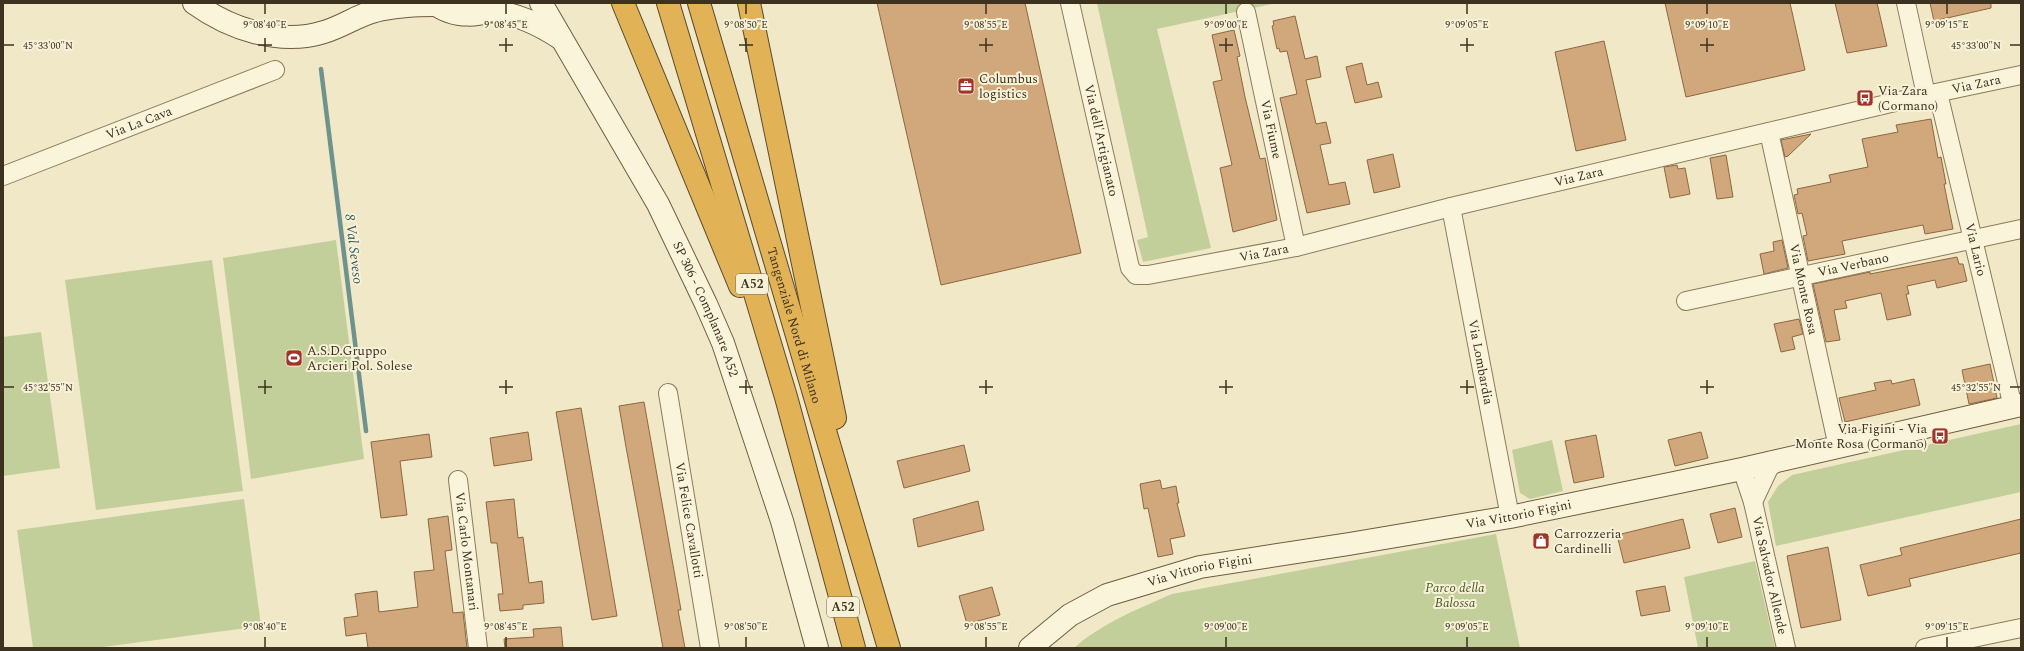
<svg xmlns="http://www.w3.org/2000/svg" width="2024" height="651" font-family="Spectral,serif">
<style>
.green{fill:#c3cf9a}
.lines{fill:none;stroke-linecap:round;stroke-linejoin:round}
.stream{stroke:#6e938e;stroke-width:4.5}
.building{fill:#d0a87c;stroke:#8d6740}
.street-casing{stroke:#8d7b5b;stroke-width:20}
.secondary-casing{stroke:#6f5c3e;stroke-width:24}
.highway-casing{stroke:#5b482f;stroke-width:24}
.street{stroke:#faf4db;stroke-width:18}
.secondary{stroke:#faf4db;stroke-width:22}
.highway{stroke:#e1b356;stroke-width:22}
.ticks{fill:none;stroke:#3d311f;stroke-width:1.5}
.labels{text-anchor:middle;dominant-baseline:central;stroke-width:4;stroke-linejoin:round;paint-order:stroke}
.shield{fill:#f7f1d7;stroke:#756b56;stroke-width:1}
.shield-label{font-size:12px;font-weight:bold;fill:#3d311f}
.poi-label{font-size:13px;fill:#3d311f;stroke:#f7f1d7;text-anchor:start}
.street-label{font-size:13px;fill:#3d311f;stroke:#f7f1d7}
.park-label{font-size:13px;font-style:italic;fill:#475a25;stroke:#f7f1d7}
.water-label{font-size:14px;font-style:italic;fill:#2e5b5d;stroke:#f7f1d7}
.ticks-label{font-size:10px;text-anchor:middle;fill:#3d311f;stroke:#f7f1d7;stroke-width:4;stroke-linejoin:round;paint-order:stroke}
</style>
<rect width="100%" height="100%" fill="#f0e8c7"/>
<!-- green -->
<g class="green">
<path d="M1097,3H1277L1157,29L1211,248L1143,262L1137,240L1148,237Z"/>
<path d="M336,240L364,459L251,479L223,258Z"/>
<path d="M212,260L243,491L96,510L65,280Z"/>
<path d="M41,332L60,468L3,476V337Z"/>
<path d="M2021,424V492L1776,546L1768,502L1778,486L1792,475Z"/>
<path d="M1552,440L1563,491L1530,499L1520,493L1512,450Z"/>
<path d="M244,499L261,626L96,648H33L17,530Z"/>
<path d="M1496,534L1520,648H1074C1102,623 1138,609 1172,594Z"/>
<path d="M1755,561L1775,648H1698L1684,577Z"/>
</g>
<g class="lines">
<!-- stream -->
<path class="stream" d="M321,69L366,431"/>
</g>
<!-- building -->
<g class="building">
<path d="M877,3H1025L1081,253L941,285Z"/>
<path d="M1665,3H1790L1805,70L1686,97Z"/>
<path d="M1835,3H1877L1887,46L1847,53Z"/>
<path d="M1930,3H1991V8L1934,21Z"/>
<path d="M1295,16L1305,59L1317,56L1321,77L1306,80L1316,124L1326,122L1331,143L1320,145L1329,185L1345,182L1350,204L1307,213L1280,98L1297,94L1287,51L1280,52L1279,48L1277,49L1272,26L1274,25L1273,21Z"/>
<path d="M1234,30L1240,56L1237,57L1245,97L1260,159L1265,158L1277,220L1233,232L1220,168L1232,165L1213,82L1222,80L1212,35Z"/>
<path d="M1604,41L1626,140L1576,151L1555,52Z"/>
<path d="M1362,63L1367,85L1378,82L1382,97L1355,103L1346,67Z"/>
<path d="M1931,119L1938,158L1941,157L1946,184H1944L1953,229L1925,234L1923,225L1842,241L1845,254L1808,261L1803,236L1807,235L1802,213L1798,214L1794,195L1798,194L1797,189L1831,182L1829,175L1868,167L1862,139L1898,132L1896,125Z"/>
<path d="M1811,134L1788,156L1785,157L1781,140Z"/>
<path d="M1393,154L1400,187L1374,193L1367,160Z"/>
<path d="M1726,155L1733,197L1717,199L1710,158Z"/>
<path d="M1677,165L1678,169L1685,168L1690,194L1670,198L1664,167Z"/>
<path d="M1782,240L1788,268L1764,274L1760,254L1774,251L1773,242Z"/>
<path d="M1957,257L1959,264H1963L1967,281L1937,288L1935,280L1907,286L1909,294H1906L1911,315L1887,320L1881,293L1845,301L1847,308L1834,310L1840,340L1826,342L1813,284L1870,272V274Z"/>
<path d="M1799,319L1803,334L1792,337L1795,349L1781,352L1774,324Z"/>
<path d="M1990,364L1997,398L1969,404L1962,370Z"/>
<path d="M1914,379L1920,405L1845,422L1839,398L1876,390L1874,383L1891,380L1892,384Z"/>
<path d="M644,402L681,610H678L685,648H663L626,447L619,406Z"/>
<path d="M581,408L617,616L592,620L556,412Z"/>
<path d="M528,432L532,460L494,466L490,438Z"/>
<path d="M1701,432L1708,458L1675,466L1668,440Z"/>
<path d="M429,434L432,457L400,461L407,515L381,518L371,442Z"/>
<path d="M1596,435L1604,477L1574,483L1565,441Z"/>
<path d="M964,445L970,471L904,488L897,461Z"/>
<path d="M1160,480L1162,489L1176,486L1179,503H1177L1185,536L1170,539L1173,554L1158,557L1148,508L1144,509L1140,484Z"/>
<path d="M514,499L518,538L523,537L529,583L542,581L544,603L523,605V609L500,611L498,594H503L497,543H491L486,502Z"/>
<path d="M978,501L984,530L918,547L913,519Z"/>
<path d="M1735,508L1742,537L1718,543L1710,514Z"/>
<path d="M448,516L452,550L445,551L453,613L463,612L467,648H368L366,633L346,636L344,618L358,616L355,594L377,591L379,612L418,607L414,572L434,570L428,519Z"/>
<path d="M1683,519L1690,548L1624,563L1617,535Z"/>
<path d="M2021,519V553L1909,579L1911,586L1868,596L1860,565L1902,555L1900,548Z"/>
<path d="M1828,547L1841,620L1801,628L1787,556Z"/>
<path d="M1665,586L1670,611L1641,616L1636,591Z"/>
<path d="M992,587L1000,615L967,624L959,596Z"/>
<path d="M561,627L563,648H505L504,639L534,637L533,629Z"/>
</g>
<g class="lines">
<!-- street casing -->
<g class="street-casing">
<g id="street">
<path id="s1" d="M1070,3L1130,268L1136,275H1148L1296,247L1451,207L1912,98L2021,75"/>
<path d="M1906,3L1926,95"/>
<path id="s2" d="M1246,12L1296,247"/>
<path id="s3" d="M1938,93L2013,407"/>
<path id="s4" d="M1769,132L1838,447"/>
<path id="s5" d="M3,176L275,70"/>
<path id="s6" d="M1451,207L1510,517"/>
<path id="s7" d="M1686,301L2021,229"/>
<path id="s8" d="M668,393L710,648"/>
<path id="s9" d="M1742,469L1753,502L1786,648"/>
<path id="s10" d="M458,480L478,648"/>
<path d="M1753,502L1769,468L1779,460"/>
<path d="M1925,648L2021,628"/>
</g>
</g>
<!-- secondary casing -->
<g class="secondary-casing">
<g id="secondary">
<path d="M194,3C230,29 280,46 324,32C342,27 358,15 375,11C394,6 416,5 436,5"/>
<path d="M434,3C453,18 483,19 502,3"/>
<path id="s11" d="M541,3L658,204L706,304L723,343L782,521L817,648"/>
<path d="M491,10C518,15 537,23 560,38"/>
<path id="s12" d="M1030,648L1070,615L1107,595L1200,567L1349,544L1510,517L1742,469L2021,405"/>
</g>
</g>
<!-- highway casing -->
<g class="highway-casing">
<g id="highway">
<path d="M623,3L740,286"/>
<path d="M668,3L786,397L854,648"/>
<path id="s13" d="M699,3L889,648"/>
<path d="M749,3L835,418"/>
</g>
</g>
<!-- street -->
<use href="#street" class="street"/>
<!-- secondary -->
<use href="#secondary" class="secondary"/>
<!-- highway -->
<use href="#highway" class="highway"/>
</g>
<!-- ticks -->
<path class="ticks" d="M265,4V14M506,4V14M746,4V14M986,4V14M1226,4V14M1467,4V14M1707,4V14M1947,4V14M265,38V52M506,38V52M746,38V52M986,38V52M1226,38V52M1467,38V52M1707,38V52M4,45H14M258,45H272M499,45H513M739,45H753M979,45H993M1219,45H1233M1460,45H1474M1700,45H1714M2010,45H2020M265,380V394M506,380V394M746,380V394M986,380V394M1226,380V394M1467,380V394M1707,380V394M4,387H14M258,387H272M499,387H513M739,387H753M979,387H993M1219,387H1233M1460,387H1474M1700,387H1714M2010,387H2020M265,637V647M506,637V647M746,637V647M986,637V647M1226,637V647M1467,637V647M1707,637V647M1947,637V647"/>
<!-- icons -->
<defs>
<g id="office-square" transform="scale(0.9)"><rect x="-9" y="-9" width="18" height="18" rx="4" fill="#9f3429" stroke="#f7f1d7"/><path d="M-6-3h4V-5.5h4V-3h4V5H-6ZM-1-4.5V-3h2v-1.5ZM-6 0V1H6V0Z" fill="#fff"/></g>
<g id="bus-square" transform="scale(0.9)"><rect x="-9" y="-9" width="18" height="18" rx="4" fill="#9f3429" stroke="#f7f1d7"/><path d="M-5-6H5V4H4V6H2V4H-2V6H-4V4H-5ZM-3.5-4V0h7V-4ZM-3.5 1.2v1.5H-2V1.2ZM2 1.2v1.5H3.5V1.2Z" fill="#fff"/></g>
<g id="stadium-square" transform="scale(0.9)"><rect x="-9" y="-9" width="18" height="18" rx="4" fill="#9f3429" stroke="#f7f1d7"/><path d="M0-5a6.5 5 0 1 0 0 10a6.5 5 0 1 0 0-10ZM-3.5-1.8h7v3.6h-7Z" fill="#fff"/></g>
<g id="shop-square" transform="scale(0.9)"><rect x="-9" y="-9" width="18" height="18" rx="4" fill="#9f3429" stroke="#f7f1d7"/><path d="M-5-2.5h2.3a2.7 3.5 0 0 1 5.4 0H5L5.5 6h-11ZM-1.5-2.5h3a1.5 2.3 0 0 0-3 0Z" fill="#fff"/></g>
</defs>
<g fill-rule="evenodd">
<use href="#office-square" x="966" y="86"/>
<use href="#bus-square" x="1865" y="98"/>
<use href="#stadium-square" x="294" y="358"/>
<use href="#bus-square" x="1940" y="436"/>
<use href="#shop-square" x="1541" y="541"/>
</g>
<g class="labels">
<!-- shield labels -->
<g class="shield">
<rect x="736" y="274" width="32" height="20" rx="3"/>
<rect x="827" y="597" width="32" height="20" rx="3"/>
</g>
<g class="shield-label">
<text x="752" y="284">A52</text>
<text x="843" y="607">A52</text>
</g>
<!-- poi labels -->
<g class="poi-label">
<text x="979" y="79">Columbus<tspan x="979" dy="15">logistics</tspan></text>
<text x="1878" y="91">Via Zara<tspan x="1878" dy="15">(Cormano)</tspan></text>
<text x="307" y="351">A.S.D.Gruppo<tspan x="307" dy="15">Arcieri Pol. Solese</tspan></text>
<text x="1927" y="429" text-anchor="end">Via Figini - Via<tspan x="1927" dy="15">Monte Rosa (Cormano)</tspan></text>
<text x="1554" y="534">Carrozzeria<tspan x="1554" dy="15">Cardinelli</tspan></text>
</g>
<!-- street labels -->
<g class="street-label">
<text stroke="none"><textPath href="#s1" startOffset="1143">Via Zara</textPath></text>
<text stroke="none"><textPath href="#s5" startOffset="146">Via La Cava</textPath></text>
<text stroke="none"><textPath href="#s2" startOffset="120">Via Fiume</textPath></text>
<text stroke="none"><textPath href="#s1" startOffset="141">Via dell'Artigianato</textPath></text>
<text stroke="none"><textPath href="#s1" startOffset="735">Via Zara</textPath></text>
<text stroke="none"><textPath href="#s3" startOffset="161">Via Lario</textPath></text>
<text stroke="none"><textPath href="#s1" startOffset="411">Via Zara</textPath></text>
<text stroke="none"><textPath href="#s7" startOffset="171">Via Verbano</textPath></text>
<text stroke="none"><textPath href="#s4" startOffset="161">Via Monte Rosa</textPath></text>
<text stroke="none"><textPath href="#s11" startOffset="348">SP 306 - Complanare A52</textPath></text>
<text stroke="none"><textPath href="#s13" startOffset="336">Tangenziale Nord di Milano</textPath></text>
<text stroke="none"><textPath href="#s6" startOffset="158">Via Lombardia</textPath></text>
<text stroke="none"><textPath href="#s12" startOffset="514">Via Vittorio Figini</textPath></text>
<text stroke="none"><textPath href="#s8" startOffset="129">Via Felice Cavallotti</textPath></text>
<text stroke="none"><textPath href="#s10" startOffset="72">Via Carlo Montanari</textPath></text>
<text stroke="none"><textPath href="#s12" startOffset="190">Via Vittorio Figini</textPath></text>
<text stroke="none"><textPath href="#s9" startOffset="110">Via Salvador Allende</textPath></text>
</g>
<!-- park labels -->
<g class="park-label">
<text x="1455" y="588">Parco della<tspan x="1455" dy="15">Balossa</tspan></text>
</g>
<!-- water labels -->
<g class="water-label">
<text transform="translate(354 249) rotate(83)">8 Val Seveso</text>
</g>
</g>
<g class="ticks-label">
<text x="265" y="28">9°08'40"E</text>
<text x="506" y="28">9°08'45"E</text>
<text x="746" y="28">9°08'50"E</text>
<text x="986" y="28">9°08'55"E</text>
<text x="1226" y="28">9°09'00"E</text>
<text x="1467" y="28">9°09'05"E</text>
<text x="1707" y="28">9°09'10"E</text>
<text x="1947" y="28">9°09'15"E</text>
<text x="48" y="49">45°33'00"N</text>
<text x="1976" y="49">45°33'00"N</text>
<text x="48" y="391">45°32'55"N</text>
<text x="1976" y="391">45°32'55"N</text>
<text x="265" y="630">9°08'40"E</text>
<text x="506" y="630">9°08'45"E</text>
<text x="746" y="630">9°08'50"E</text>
<text x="986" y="630">9°08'55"E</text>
<text x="1226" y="630">9°09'00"E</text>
<text x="1467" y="630">9°09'05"E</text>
<text x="1707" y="630">9°09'10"E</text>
<text x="1947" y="630">9°09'15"E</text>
</g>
<!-- border -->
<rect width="2024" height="651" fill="none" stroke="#3d311f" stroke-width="8"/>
</svg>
